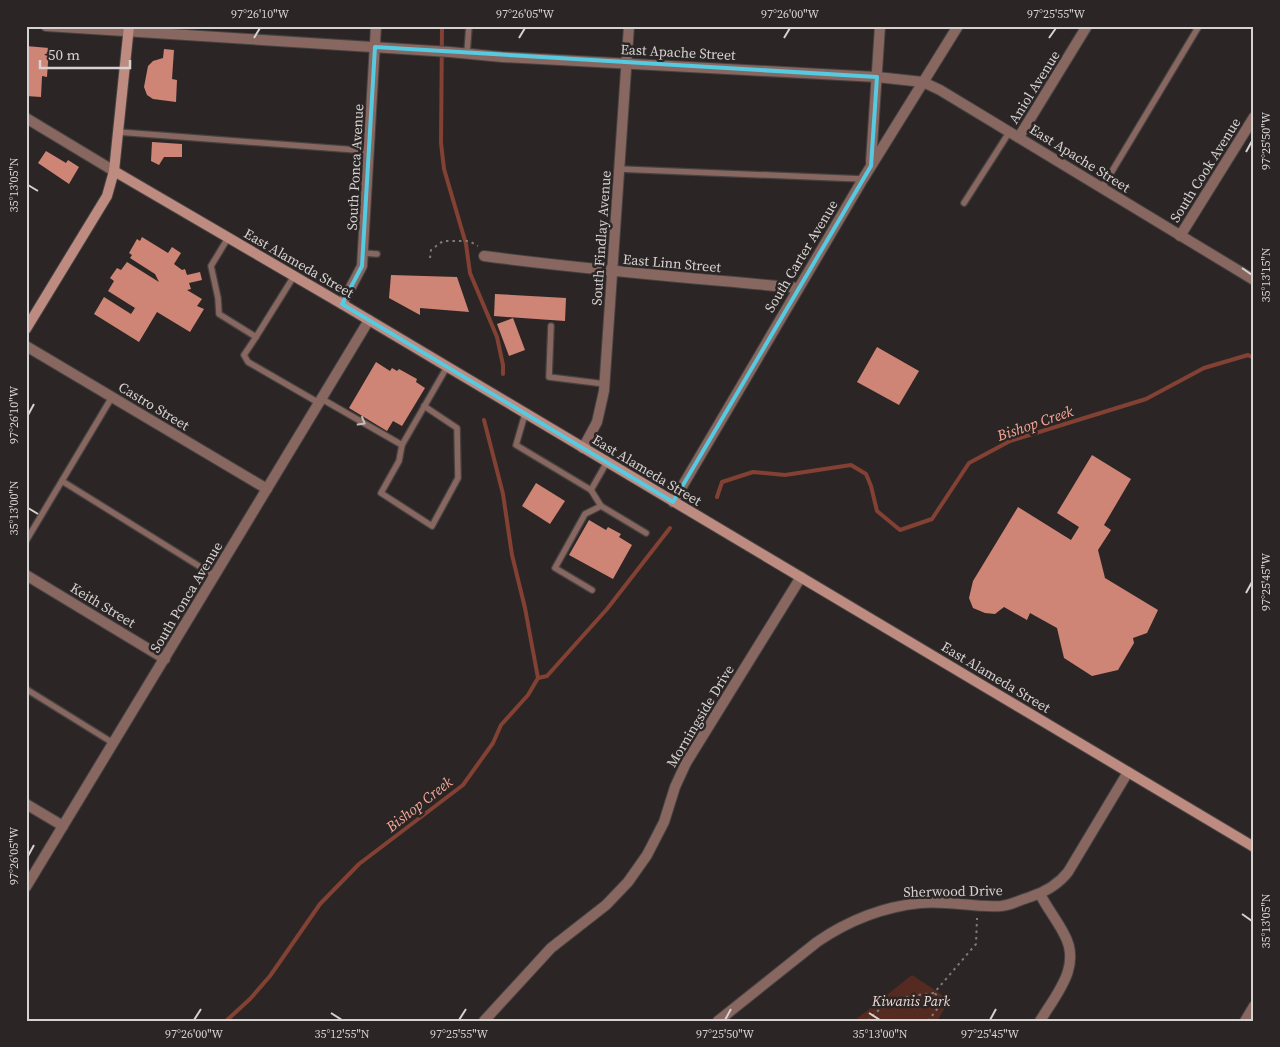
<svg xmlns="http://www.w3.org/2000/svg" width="1280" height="1047" font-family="'Source Serif 4',serif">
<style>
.green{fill:#542a21}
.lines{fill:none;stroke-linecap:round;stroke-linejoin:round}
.stream{stroke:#834134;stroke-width:4}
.building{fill:#ce8576}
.service-casing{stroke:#464241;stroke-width:8}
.minor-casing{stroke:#464241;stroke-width:12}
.tertiary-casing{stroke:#464241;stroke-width:12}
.secondary-casing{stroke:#464241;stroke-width:12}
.path{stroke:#7f7b7a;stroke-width:2;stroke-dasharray:2.5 4;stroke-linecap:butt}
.service{stroke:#876760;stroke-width:5.5}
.minor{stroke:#876760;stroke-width:10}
.tertiary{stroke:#876760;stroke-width:10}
.secondary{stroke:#bd8b80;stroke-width:10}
.oneway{stroke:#c5bdba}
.marked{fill:none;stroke:#55cae0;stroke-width:4;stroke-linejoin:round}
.ticks{fill:none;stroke:#d5d2d1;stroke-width:2}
.labels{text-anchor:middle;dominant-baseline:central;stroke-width:5;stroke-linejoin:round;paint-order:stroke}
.street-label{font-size:14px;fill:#d5d2d1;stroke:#2b2625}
.park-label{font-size:14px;font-style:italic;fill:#f0dbd6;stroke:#2b2625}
.water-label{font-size:15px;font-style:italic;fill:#f8a897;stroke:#2b2625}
.neatline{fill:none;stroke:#d5d2d1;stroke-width:2}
.ticks-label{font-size:12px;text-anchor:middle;fill:#d5d2d1}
</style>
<rect width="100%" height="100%" fill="#2b2625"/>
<!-- green -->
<path class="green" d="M912,975L950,1000L937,1021H854Z"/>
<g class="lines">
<!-- stream -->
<g class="stream">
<path d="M442,26L441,143L444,169L466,244L470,273L497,337L503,365V374"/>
<path d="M484,420L503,494L512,555L525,608L538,678"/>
<path d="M717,497L722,482L753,472L785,475L851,465L866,474L871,486L877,511L900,530L932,519L969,463L1010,441L1146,399L1204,368L1248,355L1254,358"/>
<path d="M538,678L547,676L607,609L670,528"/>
<path d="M226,1021L250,999L270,976L320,904L359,864L463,785L493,743L501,725L528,695L538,678"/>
</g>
</g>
<!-- building -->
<g class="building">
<path d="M26,46L49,48L47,77L42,76L41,97L26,96Z"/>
<path d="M164,49L174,50L172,79L177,80L176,102L153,99L147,95L144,87L148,66L153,61L163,58Z"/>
<path d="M152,142L182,144V157H164L159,165L151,161Z"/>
<path d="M46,151L66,163L68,160L79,167L69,184L38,163Z"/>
<path d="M142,237L168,253L172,247L181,253L174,264L182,270L185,269L187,275L200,272L202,280L189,283L191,289L187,290L202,299L197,306L204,309L190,332L157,312L139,342L94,314L104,297L131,314L135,308L108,291L114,281L110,278L117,268L121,270L127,262L159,282L155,274L130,258L132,255L129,253L137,239L140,241Z"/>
<path d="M391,275L457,277L469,312L420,308V315L389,298Z"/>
<path d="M495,294L566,298L565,321L494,316Z"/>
<path d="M513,318L525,350L509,356L497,324Z"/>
<path d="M877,347L919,371L899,405L857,382Z"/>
<path d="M376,362L390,371L392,368L397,371L399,369L417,379L416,382L425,388L402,426L393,421L387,431L349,408Z"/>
<path d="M1092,455L1131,479L1104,525L1111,530L1098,550L1105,578L1158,610L1147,633L1133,638L1134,643L1118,670L1092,676L1064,658L1057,628L1030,613L1027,620L1004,607L995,614L985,613L973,608L969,598L973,581L1018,507L1071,540L1079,527L1057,513Z"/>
<path d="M536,483L565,501L550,524L522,506Z"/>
<path d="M589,520L606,530L608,527L621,534L619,537L632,545L613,579L569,555Z"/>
</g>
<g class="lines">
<!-- service casing -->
<g class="service-casing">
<g id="service">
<path d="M467,53L469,26"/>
<path d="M118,132L370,151"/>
<path d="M619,169L863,179"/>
<path d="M1102,188L1199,26"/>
<path d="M964,203L1010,131"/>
<path d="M228,238L211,266L218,298L219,314L256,337L294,276"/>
<path d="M364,253L377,254"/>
<path d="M551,326L549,377L605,384"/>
<path d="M256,337L244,355L248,362L319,403"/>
<path d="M322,399L402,445"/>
<path d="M424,406L457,428L458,478L432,526L381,493L399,461L402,445L447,367"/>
<path d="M525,414L516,445L591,490L607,462"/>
<path d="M62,481L215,576"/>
<path d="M591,490L601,506L646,533"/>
<path d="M26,541L112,397"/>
<path d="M592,590L555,568L585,514L601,506"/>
<path d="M26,689L113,743"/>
</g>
</g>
<!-- minor casing -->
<g class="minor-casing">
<g id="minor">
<path d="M46,26L450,52L502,57L877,77L923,82L940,90L1254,280"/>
<path d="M1019,137L1087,26"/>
<path d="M871,162L880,26"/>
<path d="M1180,236L1254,117"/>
<path d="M484,256C588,270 693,278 798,288"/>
<path d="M342,304L362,266L376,26"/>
<path d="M26,346L267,489"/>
<path d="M673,502L863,179L958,26"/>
<path d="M26,575L165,659"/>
<path d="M26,804L63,826"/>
<path d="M26,887L369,320"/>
<path d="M1040,894C1047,908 1057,920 1064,934C1082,966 1057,993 1040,1021"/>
<path d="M484,1021L551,948L606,905L628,882L647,855L664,822L675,787L686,763L801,577"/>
<path d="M718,1021L817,942C849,920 882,907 920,903C947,900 974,908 1001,906C1011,905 1020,900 1030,897C1045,892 1058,885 1068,872L1128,772"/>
<path d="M1245,1021L1254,1006"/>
</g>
</g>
<!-- tertiary casing -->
<g class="tertiary-casing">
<g id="tertiary">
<path d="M26,118L114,171"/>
<path d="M583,448L597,422L604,391L629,26"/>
</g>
</g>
<!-- secondary casing -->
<g class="secondary-casing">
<g id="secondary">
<path d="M114,171L342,304L1254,847"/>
<path d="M26,329L107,196L114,171L129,26"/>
</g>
</g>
<!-- path -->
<g class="path">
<path d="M430,258L431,250L443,241H469L478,246"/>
<path d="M868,1021C886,999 907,996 934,993L976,944L977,918"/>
<path d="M928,1021L941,1004V998L934,993"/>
</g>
<!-- service -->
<use href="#service" class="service"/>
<!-- minor -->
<use href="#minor" class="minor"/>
<!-- tertiary -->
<use href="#tertiary" class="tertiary"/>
<!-- secondary -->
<use href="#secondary" class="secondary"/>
</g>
<!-- one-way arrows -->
<defs><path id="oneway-chevron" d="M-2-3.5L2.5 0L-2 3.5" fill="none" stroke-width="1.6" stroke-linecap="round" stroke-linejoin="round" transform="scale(1.25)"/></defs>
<use class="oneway" href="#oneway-chevron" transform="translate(362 422) rotate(30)"/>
<!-- marked area -->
<path class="marked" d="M375,47L877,77L871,166L673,502L342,304L362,266Z"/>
<!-- ticks -->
<path class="ticks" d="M254,38L260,28M519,38L525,28M784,38L790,28M1049,38L1056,28M1246,152L1252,141M28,185L38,191M1242,268L1252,275M28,415L34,404M28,508L38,514M1246,593L1252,582M28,856L34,845M1242,914L1252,921M331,1013L342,1020M869,1013L880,1020M194,1020L201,1009M459,1020L466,1009M725,1020L731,1009M990,1020L996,1009"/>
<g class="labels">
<!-- street labels -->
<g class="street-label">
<text transform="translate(678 52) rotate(3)">East Apache Street</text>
<text transform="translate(1034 87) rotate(-58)">Aniol Avenue</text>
<text transform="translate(1080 158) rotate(32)">East Apache Street</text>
<text transform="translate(355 167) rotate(-87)">South Ponca Avenue</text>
<text transform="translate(1205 170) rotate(-58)">South Cook Avenue</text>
<text transform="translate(601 238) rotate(-86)">South Findlay Avenue</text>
<text transform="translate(801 256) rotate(-59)">South Carter Avenue</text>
<text transform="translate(299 263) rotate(30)">East Alameda Street</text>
<text transform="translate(672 263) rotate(5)">East Linn Street</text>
<text transform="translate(154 406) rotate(31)">Castro Street</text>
<text transform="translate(647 470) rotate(31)">East Alameda Street</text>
<text transform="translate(186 597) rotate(-59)">South Ponca Avenue</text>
<text transform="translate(103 605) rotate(31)">Keith Street</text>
<text transform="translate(996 677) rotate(31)">East Alameda Street</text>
<text transform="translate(700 716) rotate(-59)">Morningside Drive</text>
<text transform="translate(953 891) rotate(-1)">Sherwood Drive</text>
</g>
<!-- park labels -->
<g class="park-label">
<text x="911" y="1001">Kiwanis Park</text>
</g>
<!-- water labels -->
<g class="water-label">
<text transform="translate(1035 423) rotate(-19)">Bishop Creek</text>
<text transform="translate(419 804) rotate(-38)">Bishop Creek</text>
</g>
</g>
<!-- border -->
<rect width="1280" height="1047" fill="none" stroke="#2b2625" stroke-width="55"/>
<!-- scale -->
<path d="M40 60v8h90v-8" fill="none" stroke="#d5d2d1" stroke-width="2.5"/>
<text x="48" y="60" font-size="15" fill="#d5d2d1" stroke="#2b2625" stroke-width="4" paint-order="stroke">50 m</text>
<rect x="28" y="28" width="1224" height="992" class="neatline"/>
<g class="ticks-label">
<text x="260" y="18">97°26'10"W</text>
<text x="525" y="18">97°26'05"W</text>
<text x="790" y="18">97°26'00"W</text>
<text x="1056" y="18">97°25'55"W</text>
<text transform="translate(1266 141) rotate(-90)" y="4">97°25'50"W</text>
<text transform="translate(14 185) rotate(-90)" y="4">35°13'05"N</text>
<text transform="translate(1266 275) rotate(-90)" y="4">35°13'15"N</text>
<text transform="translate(14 415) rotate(-90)" y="4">97°26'10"W</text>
<text transform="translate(14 508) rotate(-90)" y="4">35°13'00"N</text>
<text transform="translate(1266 582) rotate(-90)" y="4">97°25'45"W</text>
<text transform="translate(14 856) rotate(-90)" y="4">97°26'05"W</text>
<text transform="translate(1266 921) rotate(-90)" y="4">35°13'05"N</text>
<text x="194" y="1038">97°26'00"W</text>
<text x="342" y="1038">35°12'55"N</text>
<text x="459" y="1038">97°25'55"W</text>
<text x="725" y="1038">97°25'50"W</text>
<text x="880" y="1038">35°13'00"N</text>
<text x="990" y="1038">97°25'45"W</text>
</g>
</svg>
